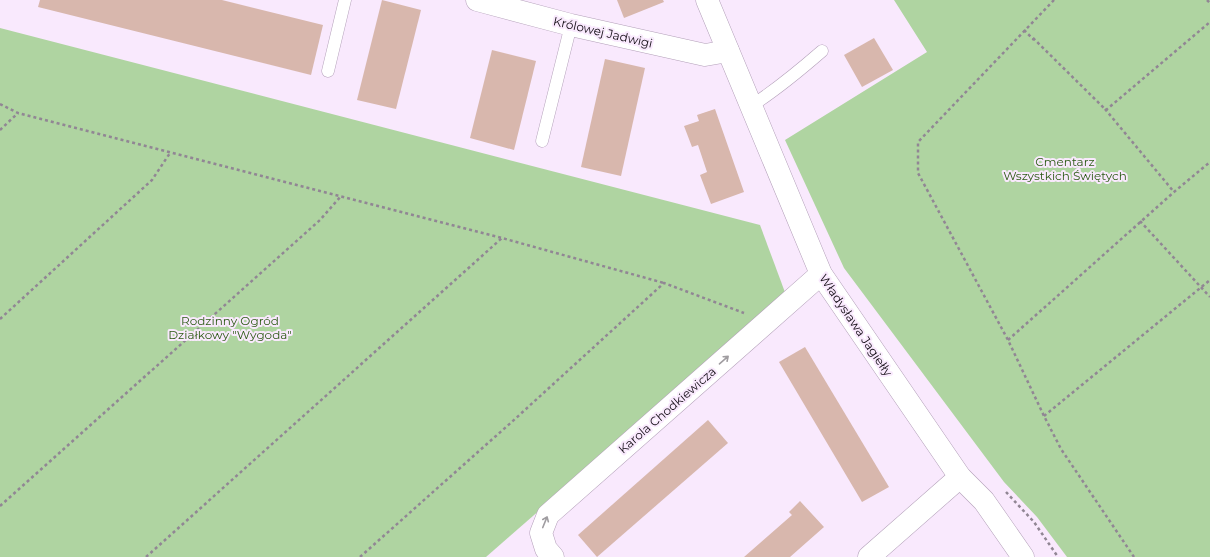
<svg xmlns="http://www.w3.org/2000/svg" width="1210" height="557" font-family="Montserrat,sans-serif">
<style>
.green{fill:#afd4a1}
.building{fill:#d8b7ad}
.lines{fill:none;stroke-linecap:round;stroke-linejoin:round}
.lane-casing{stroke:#b3a0b9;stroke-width:13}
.street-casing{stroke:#b3a0b9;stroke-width:23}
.path{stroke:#918694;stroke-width:2.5;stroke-dasharray:3 3;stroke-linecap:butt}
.lane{stroke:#fff;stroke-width:12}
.street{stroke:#fff;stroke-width:22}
.oneway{stroke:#a09da1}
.labels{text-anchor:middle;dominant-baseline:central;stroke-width:4;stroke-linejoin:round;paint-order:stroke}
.street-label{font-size:12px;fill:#110b13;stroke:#f9e9fd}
.park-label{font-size:12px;fill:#2b5a14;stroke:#f9e9fd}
</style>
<rect width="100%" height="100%" fill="#f9e9fd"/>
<!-- green -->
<g class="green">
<path d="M894,0H1210V557H1067L1037,517L1004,482L844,268L785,140L927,52Z"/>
<path d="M0,28L760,225L786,295L486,557H0Z"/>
</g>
<!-- building -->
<g class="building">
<path d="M40,0H222L323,25L311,75L38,7Z"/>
<path d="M382,0L421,10L396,109L357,100Z"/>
<path d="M617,0H663L664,2L624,18Z"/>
<path d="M874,38L893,70L862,87L844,55Z"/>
<path d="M492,50L536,61L514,150L470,138Z"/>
<path d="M605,59L645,68L621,176L581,167Z"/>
<path d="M715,109L744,192L711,204L700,175L707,172L698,145L692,147L684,126L699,121L697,115Z"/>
<path d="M805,347L889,487L862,502L779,362Z"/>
<path d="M708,420L728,443L597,557L578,535Z"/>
<path d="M800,501L824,527L790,557H744L792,515L789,512Z"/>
</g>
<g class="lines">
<!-- lane casing -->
<g class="lane-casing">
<g id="lane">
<path d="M328,71L345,0"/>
<path d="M751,106C776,90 799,71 822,51"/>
<path d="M542,141L571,25"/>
</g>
</g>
<!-- street casing -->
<g class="street-casing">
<g id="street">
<path d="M477,0L571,25L705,55L728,51"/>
<path d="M707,0L821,274L960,477L984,501L1023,557"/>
<path d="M553,557L546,549L541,533L548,515L821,274"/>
<path d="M869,557L960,477"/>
</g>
</g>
<!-- path -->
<g class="path">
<path d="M1054,0L918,142V173L1008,340L1044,416L1061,449L1134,557"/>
<path d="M1207,0L1210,3"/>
<path d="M1024,30L1034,40"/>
<path d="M1033,38L1106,110L1210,22"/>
<path d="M0,104L18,113L502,238L664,283"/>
<path d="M1105,109L1174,192"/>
<path d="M0,130L18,113"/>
<path d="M1140,221L1210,297"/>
<path d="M0,319L152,180L170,153"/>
<path d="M1008,340L1174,192L1210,162"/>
<path d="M1044,416L1210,280"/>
<path d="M1006,492L1034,522L1058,557"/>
<path d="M0,506L320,220L341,196"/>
<path d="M146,557L502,238"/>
<path d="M360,557L515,419L664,283L744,313"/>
</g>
<!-- lane -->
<use href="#lane" class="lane"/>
<!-- street -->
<use href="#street" class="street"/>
</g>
<!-- one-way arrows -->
<defs><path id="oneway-shaft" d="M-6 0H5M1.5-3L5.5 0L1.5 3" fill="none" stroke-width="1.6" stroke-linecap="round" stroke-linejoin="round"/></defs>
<g class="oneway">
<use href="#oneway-shaft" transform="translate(724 360) rotate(-41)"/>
<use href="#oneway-shaft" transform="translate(545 522) rotate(-68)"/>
</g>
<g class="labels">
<!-- street labels -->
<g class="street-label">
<text transform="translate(603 32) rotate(13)">Królowej Jadwigi</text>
<text transform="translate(856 325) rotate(56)">Władysława Jagiełły</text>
<text transform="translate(667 410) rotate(-41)">Karola Chodkiewicza</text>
</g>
<!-- park labels -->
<g class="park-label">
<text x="1065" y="161">Cmentarz<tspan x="1065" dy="14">Wszystkich Świętych</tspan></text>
<text x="230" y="320">Rodzinny Ogród<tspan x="230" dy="14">Działkowy "Wygoda"</tspan></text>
</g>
</g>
</svg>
